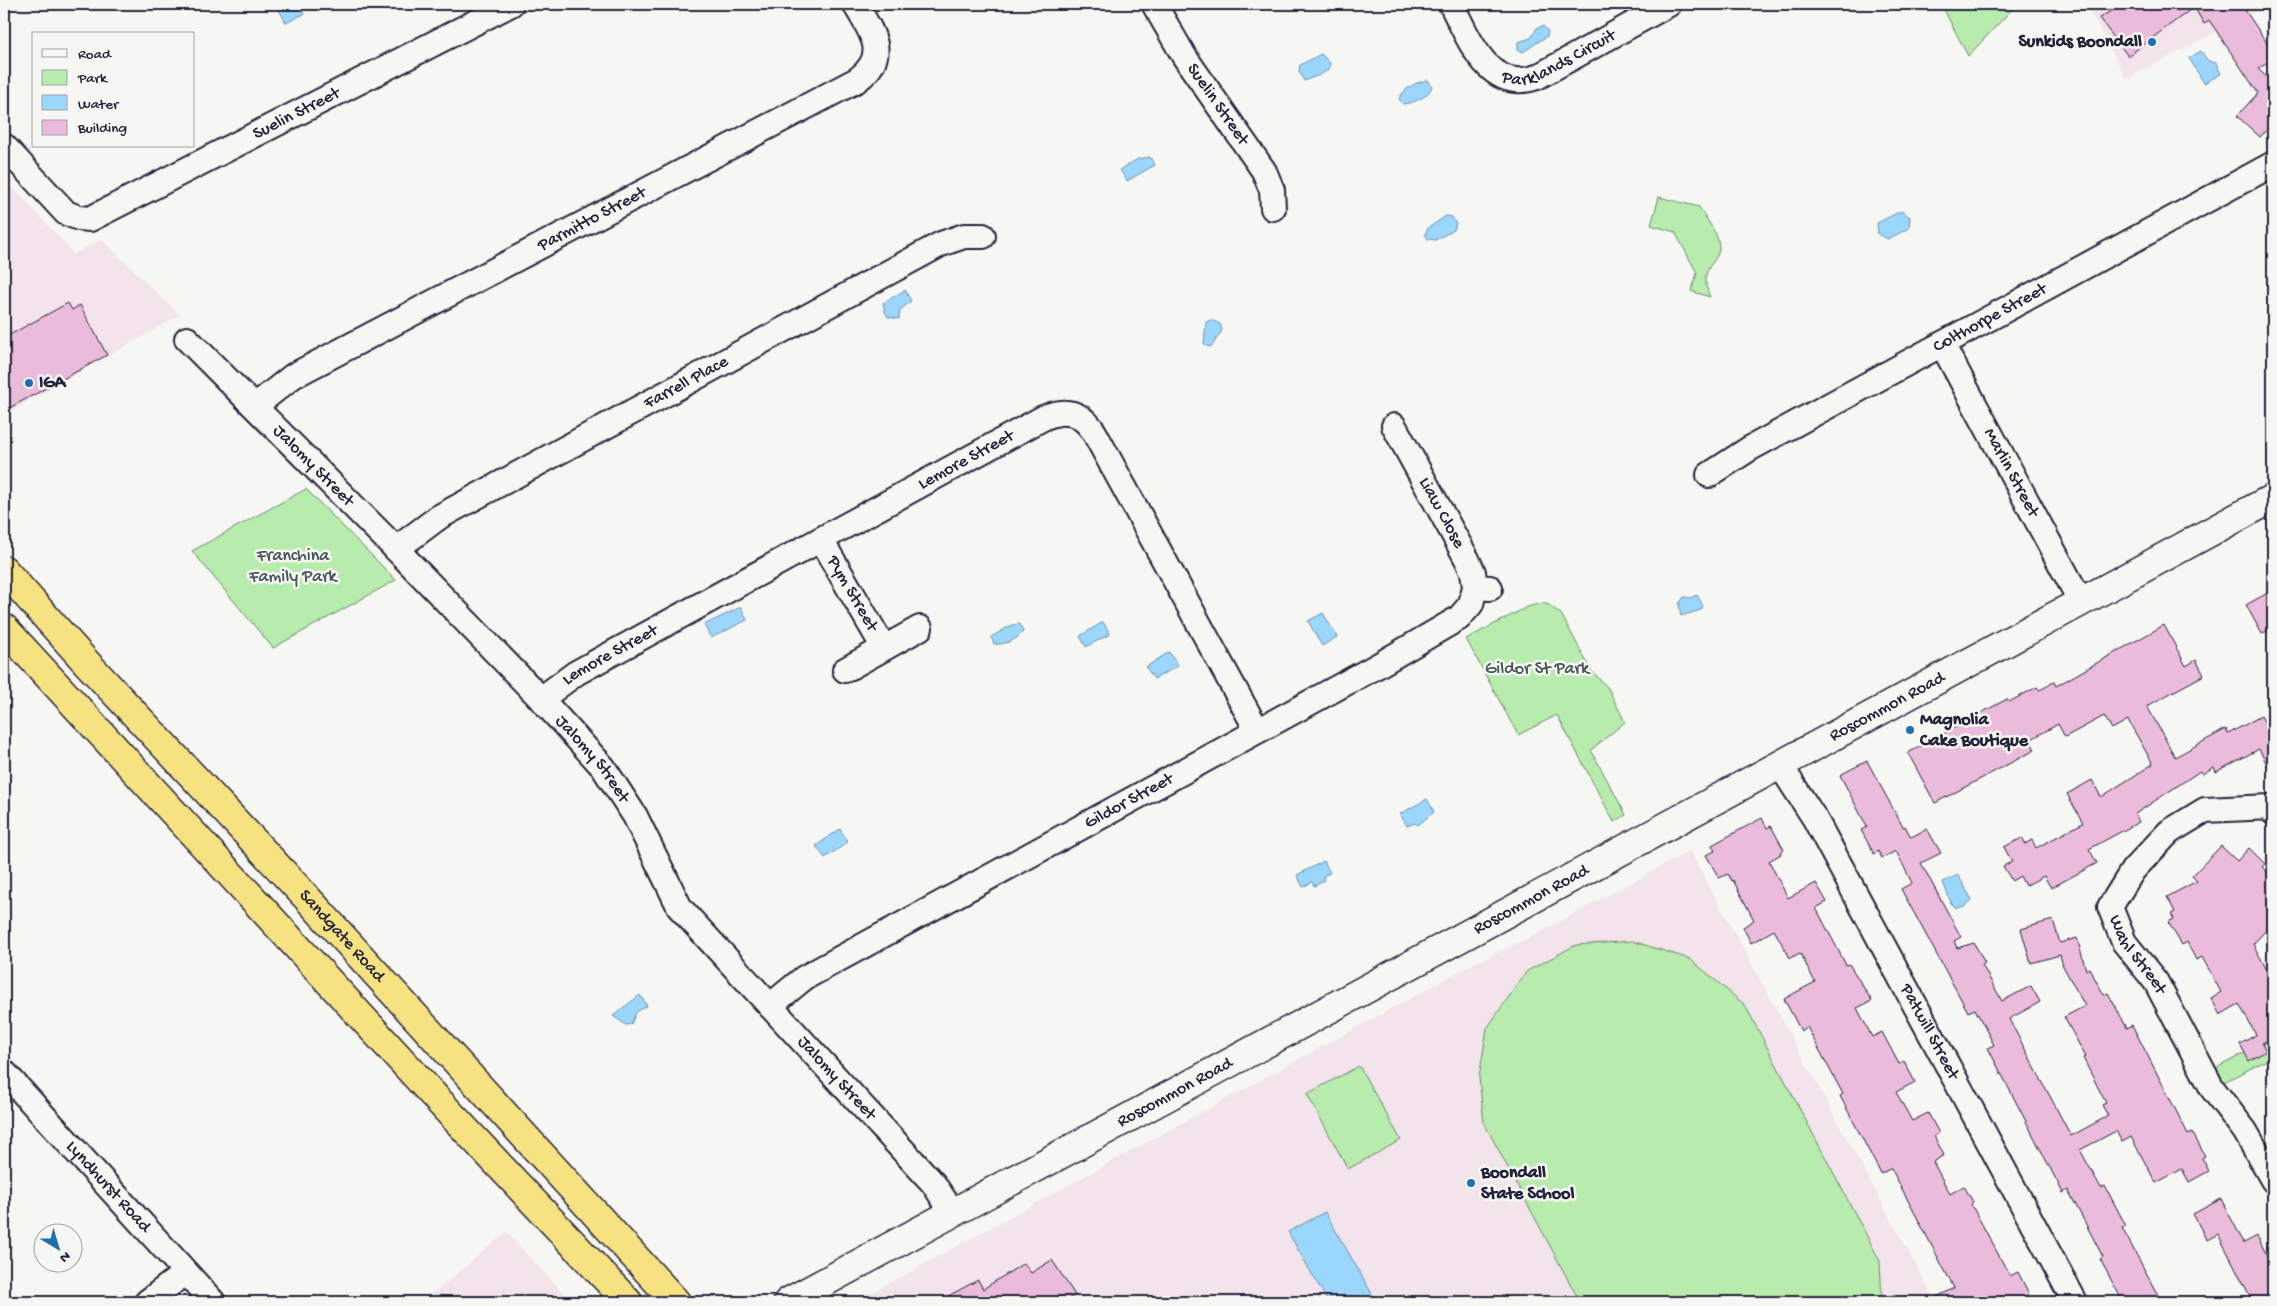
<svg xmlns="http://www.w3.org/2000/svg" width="2277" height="1306" font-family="'Gochi Hand',sans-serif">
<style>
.built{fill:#f3e4eb}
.green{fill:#b7ecad;stroke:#6c8774}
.water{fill:#9bd7fc;stroke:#6b8faf}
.building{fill:#ebbbdc;stroke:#22223b}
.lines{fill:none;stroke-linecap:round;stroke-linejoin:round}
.minor-casing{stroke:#22223b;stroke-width:28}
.tertiary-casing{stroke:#22223b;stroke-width:31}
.trunk-casing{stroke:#22223b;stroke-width:31}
.minor{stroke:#f6f6f2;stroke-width:24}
.tertiary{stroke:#f6f6f2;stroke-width:28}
.trunk{stroke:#f7e281;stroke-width:28}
.poi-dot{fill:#1f6fb2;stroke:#f6f6f2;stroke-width:2}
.labels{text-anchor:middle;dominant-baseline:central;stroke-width:5;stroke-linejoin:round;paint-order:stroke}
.poi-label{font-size:18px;font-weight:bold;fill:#22223b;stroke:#f6f6f2;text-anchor:start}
.street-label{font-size:18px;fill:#22223b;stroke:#f6f6f2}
.park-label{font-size:18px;fill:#475458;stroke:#f6f6f2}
</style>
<rect width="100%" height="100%" fill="#f6f6f2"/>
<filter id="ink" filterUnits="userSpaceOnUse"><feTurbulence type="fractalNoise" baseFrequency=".02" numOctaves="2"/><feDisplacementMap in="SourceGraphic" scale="10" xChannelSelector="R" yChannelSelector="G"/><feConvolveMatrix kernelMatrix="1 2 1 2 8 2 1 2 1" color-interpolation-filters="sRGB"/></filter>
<g filter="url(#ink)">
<!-- built -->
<g class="built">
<path d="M2086,4H2263L2265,6L2127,79Z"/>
<path d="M4,178L74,254L101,239L180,315L4,415Z"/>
<path d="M1690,851L1936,1302H855L1473,964L1535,935Z"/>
<path d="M506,1232L572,1302H424Z"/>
</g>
<!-- green -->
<g class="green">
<path d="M1941,4H2017L1968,56Z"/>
<path d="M1659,197L1699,207C1705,218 1719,234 1719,246C1720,265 1696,265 1710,297L1691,291L1697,273L1675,232L1651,225Z"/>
<path d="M306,489L396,580L273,648L192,551Z"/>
<path d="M1542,603L1549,605L1561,614L1591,670L1608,688L1625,722L1591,750L1626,815L1614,822L1557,715L1518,735L1466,639L1527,607Z"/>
<path d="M1632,941L1690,959L1745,1005L1880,1261L1882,1302H1580L1484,1123L1479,1078L1487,1028L1527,971L1576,945Z"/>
<path d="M2273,1038V1057L2212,1088L2205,1074Z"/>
<path d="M1359,1066L1401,1140L1348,1169L1307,1094Z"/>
</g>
<!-- water -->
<g class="water">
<path d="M276,4H299L304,14L286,23Z"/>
<path d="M1543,26L1548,31L1547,36L1523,52L1518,49V42L1531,38L1537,28Z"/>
<path d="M2201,51L2208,61L2216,63L2221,74L2204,83L2189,58Z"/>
<path d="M1321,54L1330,63L1329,69L1322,74L1304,81L1299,71L1300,65Z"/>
<path d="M1428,80L1432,86C1429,97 1414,103 1403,104L1399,99C1404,88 1416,82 1428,80Z"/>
<path d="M1150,157L1155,165L1127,181L1120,170L1138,159Z"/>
<path d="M1901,211L1910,217L1909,228L1888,239L1878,234L1877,223Z"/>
<path d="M1446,216L1452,217L1456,224L1454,230L1435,240L1428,239L1425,234L1428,228Z"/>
<path d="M905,290L911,301L900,310L899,319L888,317L885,312L883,303Z"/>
<path d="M1211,320L1220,324L1222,330L1212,346L1208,347L1204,344L1206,322Z"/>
<path d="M1697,595L1703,606L1701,610L1681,616L1679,604L1684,597L1690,598Z"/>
<path d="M741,607L747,620L711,638L704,625Z"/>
<path d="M1323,613L1337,637L1322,646L1308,621Z"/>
<path d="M1103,622L1110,634L1086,647L1080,636Z"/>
<path d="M1020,624L1023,632C1016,640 1005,645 994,644L991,637L1012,625Z"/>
<path d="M1169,652L1178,666L1154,679L1146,667Z"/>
<path d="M1427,799L1434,812L1418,825L1415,823L1407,826L1400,814Z"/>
<path d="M840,829L848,842L825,858L816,846Z"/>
<path d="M1324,861L1330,873L1323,876L1324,881L1314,886L1312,882L1303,887L1297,875Z"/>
<path d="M1958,875L1972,900L1965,906L1956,908L1951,903L1943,882Z"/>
<path d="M640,995L647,1006L636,1012L631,1024L626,1025L613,1016Z"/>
<path d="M1325,1212L1375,1299L1369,1302H1328L1288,1232Z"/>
</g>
<!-- building -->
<g class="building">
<path d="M2123,4H2241L2273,52V59L2258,69L2270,80L2273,77V123L2260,137L2237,116L2258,93L2209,20L2204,24L2194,7L2128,56L2099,18Z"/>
<path d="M68,303L72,310L80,305L107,355L4,411V338Z"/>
<path d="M2273,590V627L2262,634L2246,605Z"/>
<path d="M2164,625L2186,666L2196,660L2204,675L2147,706L2175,757L2226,729L2228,734L2261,716L2273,739V776L2259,749L2216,772L2214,767L2202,774L2200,771L2135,814L2139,822L2089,849L2097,863L2051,888L2044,876L2025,886L2020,876L2012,881L2003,866L2012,862L2004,847L2022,838L2025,844L2032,840L2036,848L2083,823L2067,794L2092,780L2101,797L2153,764L2128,720L2112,729L2104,716L2065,737L2058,724L2030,740L2035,750L1935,803L1908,753L2007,699L2009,702L2037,687L2040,690L2054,682L2056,686Z"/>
<path d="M1867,761L1903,827L1905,826L1911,837L1927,829L1941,853L1921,863L1961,937L1954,941L1957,948L1974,943L1985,963L1982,965L2002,1001L2031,986L2040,1002L2009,1019L2071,1136L2108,1116L2102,1105L2106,1103L2083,1058L2086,1057L2064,1017L2085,1006L2063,966L2060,955L2031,963L2021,929L2053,920L2060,943L2077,938L2086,970L2089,968L2104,995L2108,993L2127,1028L2132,1025L2188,1134L2192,1132L2205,1156L2202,1158L2209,1171L2189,1182L2182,1169L2156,1183L2131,1137L2122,1142L2116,1131L2080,1150L2101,1188L2105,1186L2126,1226L2122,1228L2162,1302H2123L2100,1259L2103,1257L2068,1190L2063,1193L1988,1048L1994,1045L1975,1009L1968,1012L1901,889L1912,883L1896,851L1882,858L1878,851L1874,854L1861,830L1867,827L1840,775Z"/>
<path d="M1762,818L1767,828L1771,826L1784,850L1780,852L1781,854L1769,861L1788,898L1816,883L1827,902L1816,908L1846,965L1849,964L1872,1001L1857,1008L1872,1037L1882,1032L1899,1064L1904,1061L1915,1082L1896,1092L1912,1121L1928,1113L1939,1133L1934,1136L1944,1155L1933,1162L1950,1194L1964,1186L1973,1202L1971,1204L2010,1276L2018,1272L2029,1294L2014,1302H1927L1954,1288L1891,1168L1881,1174L1840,1096L1843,1094L1807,1027L1801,1031L1784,999L1815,982L1800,953L1790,958L1774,930L1751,943L1743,927L1754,920L1733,880L1732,881L1728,874L1719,878L1706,855L1715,851L1712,845Z"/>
<path d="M2221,846L2237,861L2249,848L2265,864L2262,867L2273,878V923L2253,944L2273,981V1037L2262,1043L2266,1051L2249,1061L2240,1044L2256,1035L2239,1004L2220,1015L2211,998L2221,992L2202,957L2196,960L2187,942L2182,945L2168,922L2174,919L2171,914L2175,912L2167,897L2197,881L2192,876Z"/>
<path d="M2221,1199L2244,1243L2257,1236L2273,1267V1302H2253L2218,1234L2207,1240L2193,1214Z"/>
<path d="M1052,1260L1075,1295L1064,1302H937L978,1280L983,1289L1024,1263L1031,1273Z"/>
</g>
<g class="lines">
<!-- minor casing -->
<g class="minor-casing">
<g id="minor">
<path id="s1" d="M1154,4L1184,56L1264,171L1272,190L1273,208"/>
<path id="s2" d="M1451,4C1469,38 1488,94 1537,77L1669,4"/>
<path id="s3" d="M4,146L66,213L79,218L90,219L511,4"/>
<path id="s4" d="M187,339L396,549L541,699L603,767L635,816L680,908L933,1183L953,1213"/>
<path id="s5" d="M1942,344L2081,602"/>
<path id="s6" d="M255,406L293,376L857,80C891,55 871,32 855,4"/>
<path id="s7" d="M1394,426L1467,559L1473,572L1475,587L1490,588"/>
<path id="s8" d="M1709,475L1749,449L2273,164"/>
<path id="s9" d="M821,540L884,648"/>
<path id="s10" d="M396,549L439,517L941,244L964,236H983"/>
<path d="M845,670L920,628"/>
<path id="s11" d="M541,699L576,673L1043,418C1065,408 1081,412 1094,432L1257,730"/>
<path id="s12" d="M1780,765L1815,819L2075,1302"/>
<path id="s13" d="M2273,812L2271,807L2205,810L2169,832L2133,870L2110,907L2124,942L2156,982L2212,1088L2245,1131L2273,1180"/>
<path id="s14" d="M770,1006L804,978L1377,666L1459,618L1471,604L1475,587"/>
<path id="s15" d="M4,1072L213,1302"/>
<path d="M147,1302L185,1273"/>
</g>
</g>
<!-- tertiary casing -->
<g class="tertiary-casing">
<g id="tertiary">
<path id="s16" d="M788,1302L2273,498"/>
</g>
</g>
<!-- trunk casing -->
<g class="trunk-casing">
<g id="trunk">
<path id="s17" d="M4,570L86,662L308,899L676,1302"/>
<path d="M4,628L448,1111L628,1302"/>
</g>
</g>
<!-- minor -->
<use href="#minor" class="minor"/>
<!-- tertiary -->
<use href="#tertiary" class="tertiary"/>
<!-- trunk -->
<use href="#trunk" class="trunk"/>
</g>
</g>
<!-- markers -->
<g class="poi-dot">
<circle cx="2152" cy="42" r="5"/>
<circle cx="29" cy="383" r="5"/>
<circle cx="1910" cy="730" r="5"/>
<circle cx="1471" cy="1183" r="5"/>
</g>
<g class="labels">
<!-- poi labels -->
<g class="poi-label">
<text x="2142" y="42" text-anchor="end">Sunkids Boondall</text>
<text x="39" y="383">IGA</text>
<text x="1920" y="720">Magnolia<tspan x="1920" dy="21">Cake Boutique</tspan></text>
<text x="1481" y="1173">Boondall<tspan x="1481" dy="21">State School</tspan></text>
</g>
<!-- street labels -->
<g class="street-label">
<text stroke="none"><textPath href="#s2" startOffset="152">Parklands Circuit</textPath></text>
<text stroke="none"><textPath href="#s1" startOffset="119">Suelin Street</textPath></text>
<text stroke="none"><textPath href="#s3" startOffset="348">Suelin Street</textPath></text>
<text stroke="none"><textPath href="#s6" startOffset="386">Parmitto Street</textPath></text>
<text stroke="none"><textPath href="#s8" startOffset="322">Colthorpe Street</textPath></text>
<text stroke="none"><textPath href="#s10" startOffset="335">Farrell Place</textPath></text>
<text stroke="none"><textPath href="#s11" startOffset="488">Lemore Street</textPath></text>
<text stroke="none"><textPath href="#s4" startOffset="179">Jalomy Street</textPath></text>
<text stroke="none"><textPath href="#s5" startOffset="146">Marlin Street</textPath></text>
<text stroke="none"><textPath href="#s7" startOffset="99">Liaw Close</textPath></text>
<text stroke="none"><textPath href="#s9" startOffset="62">Pym Street</textPath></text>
<text stroke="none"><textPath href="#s11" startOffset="82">Lemore Street</textPath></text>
<text stroke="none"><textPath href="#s16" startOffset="1250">Roscommon Road</textPath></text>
<text stroke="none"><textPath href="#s4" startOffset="584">Jalomy Street</textPath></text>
<text stroke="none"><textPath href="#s14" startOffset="414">Gildor Street</textPath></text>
<text stroke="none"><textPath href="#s16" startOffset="845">Roscommon Road</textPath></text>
<text stroke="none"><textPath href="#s17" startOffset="498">Sandgate Road</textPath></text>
<text stroke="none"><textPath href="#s13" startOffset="265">Wahl Street</textPath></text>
<text stroke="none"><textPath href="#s12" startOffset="306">Patwill Street</textPath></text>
<text stroke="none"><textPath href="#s4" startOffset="989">Jalomy Street</textPath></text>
<text stroke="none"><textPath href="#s16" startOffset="440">Roscommon Road</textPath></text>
<text stroke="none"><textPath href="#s15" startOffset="155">Lyndhurst Road</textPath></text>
</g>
<!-- park labels -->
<g class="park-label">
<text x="293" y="556">Franchina<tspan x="293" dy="21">Family Park</tspan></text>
<text x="1537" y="669">Gildor St Park</text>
</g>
</g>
<!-- margin -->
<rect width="2277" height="1306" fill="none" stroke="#f6f6f2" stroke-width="20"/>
<rect x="10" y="10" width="2257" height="1286" fill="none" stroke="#22223b" stroke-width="2" filter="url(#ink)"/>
<!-- legend -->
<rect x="32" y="32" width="162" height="115" fill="#f6f6f2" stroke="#a1a1a9"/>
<rect x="42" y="49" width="25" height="8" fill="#f6f6f2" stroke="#a1a1a9"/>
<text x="78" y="58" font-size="15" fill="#22223b">Road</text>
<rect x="42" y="70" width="25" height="15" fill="#b7ecad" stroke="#a1a1a9"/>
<text x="78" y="82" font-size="15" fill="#22223b">Park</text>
<rect x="42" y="95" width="25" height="15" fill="#9bd7fc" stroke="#a1a1a9"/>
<text x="78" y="108" font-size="15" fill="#22223b">Water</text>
<rect x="42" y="120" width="25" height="15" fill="#ebbbdc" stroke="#a1a1a9"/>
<text x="78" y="132" font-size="15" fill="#22223b">Building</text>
<!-- north arrow -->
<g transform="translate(58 1248) rotate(142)"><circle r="24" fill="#f6f6f2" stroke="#a1a1a9"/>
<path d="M0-4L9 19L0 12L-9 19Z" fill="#1f6fb2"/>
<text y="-8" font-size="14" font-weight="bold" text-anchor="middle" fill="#22223b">N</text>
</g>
</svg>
